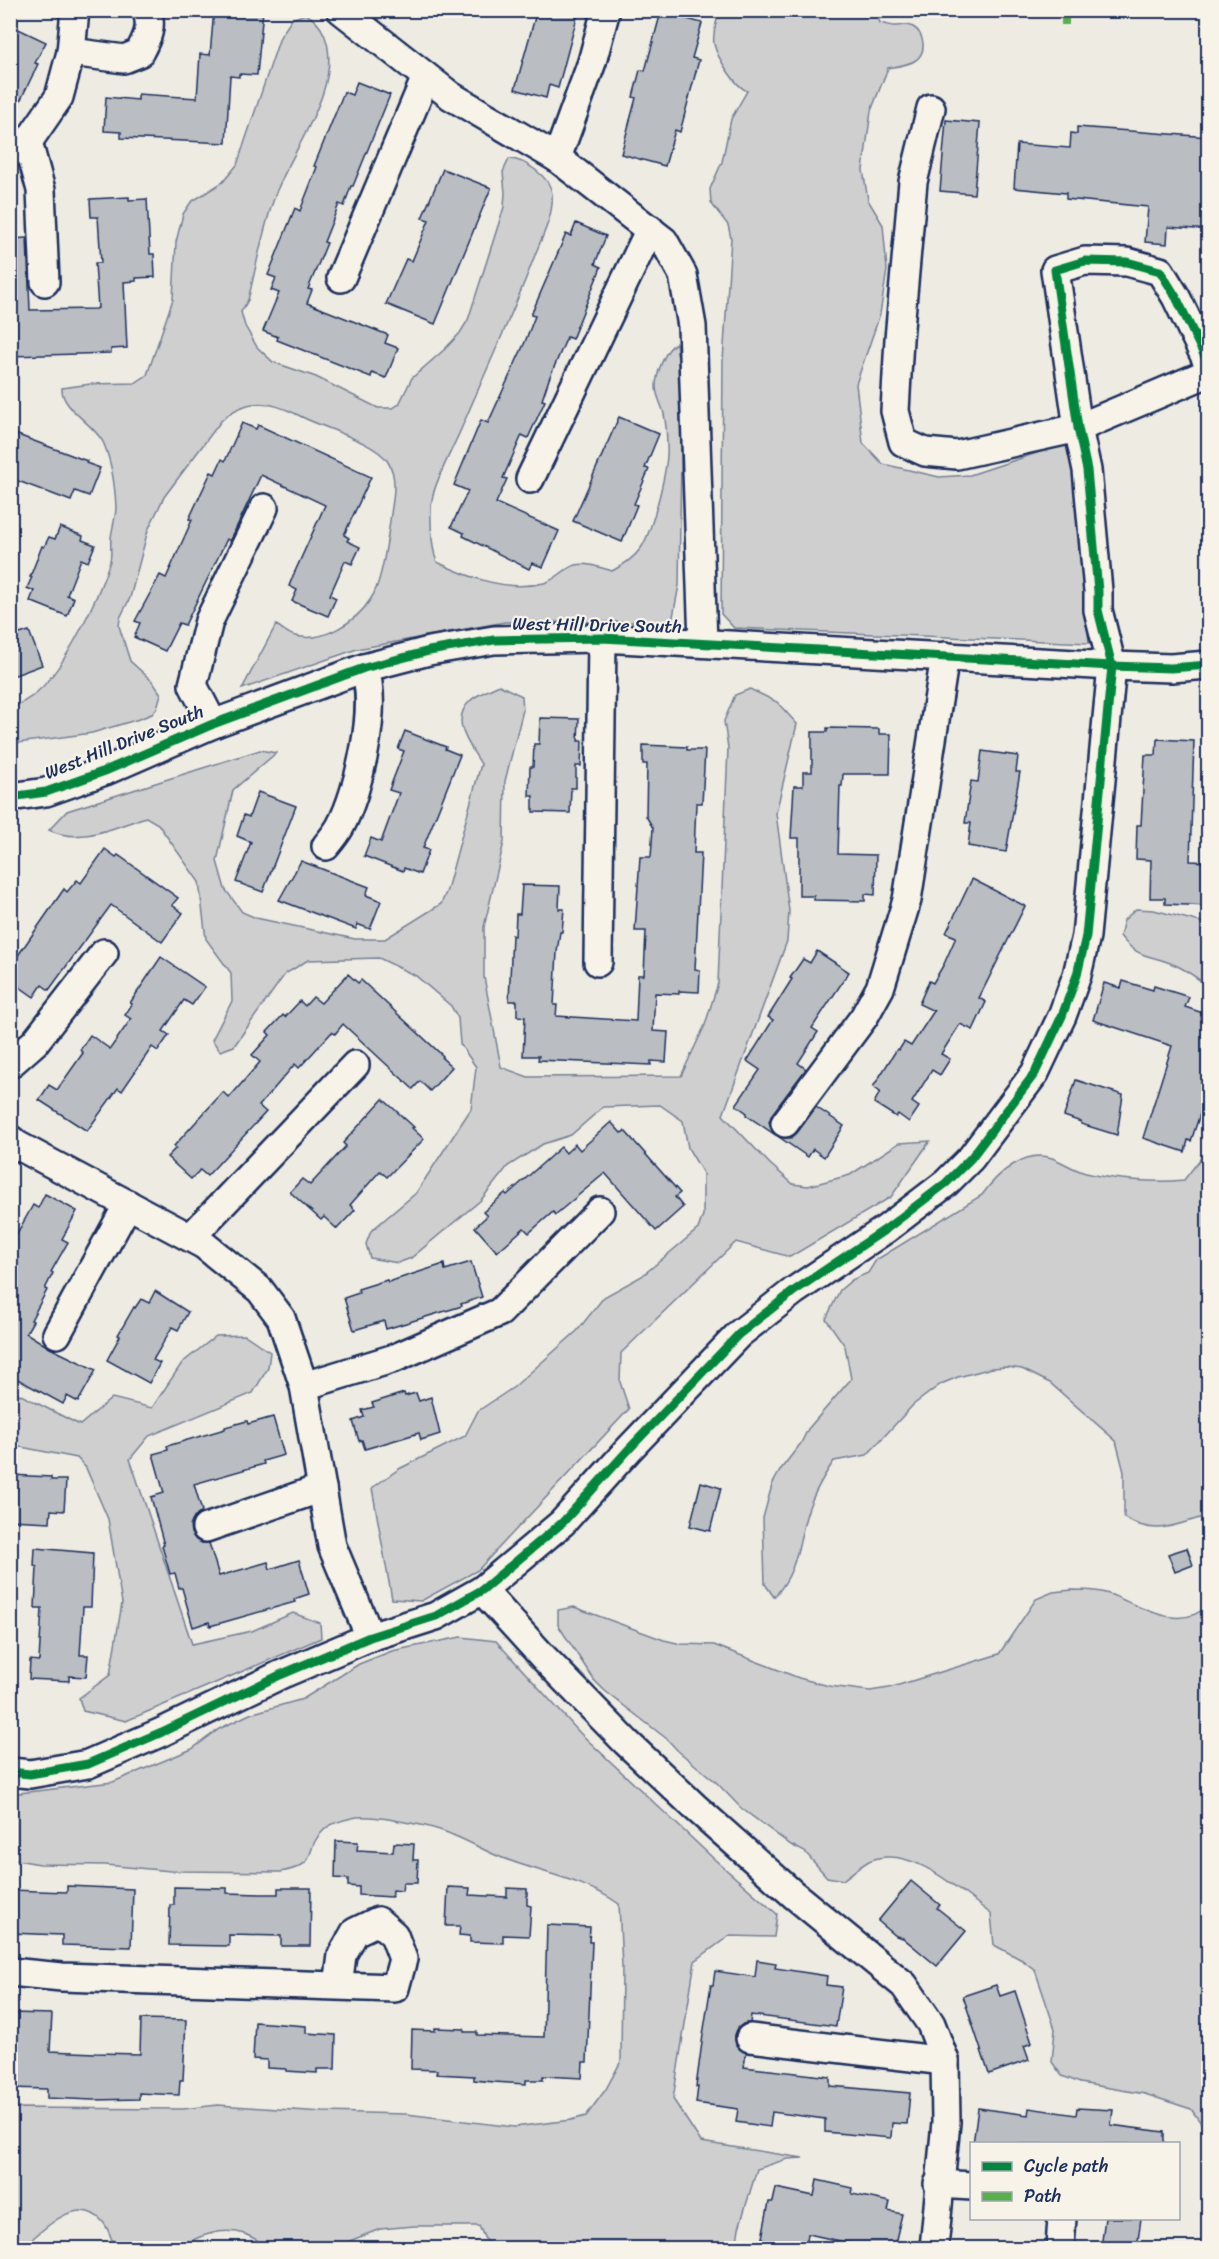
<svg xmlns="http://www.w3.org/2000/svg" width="1219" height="2259" font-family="Sriracha,sans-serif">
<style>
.green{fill:#cfcfcf;stroke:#757f96;stroke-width:1.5}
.building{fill:#babdc2;stroke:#1b2f5e;stroke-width:1.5}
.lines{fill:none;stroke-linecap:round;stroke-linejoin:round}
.minor-casing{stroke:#1b2f5e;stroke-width:32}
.minor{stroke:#f7f3e8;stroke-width:27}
.quiet{stroke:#55b248;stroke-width:8;stroke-dasharray:15 8;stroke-linecap:butt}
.cycleway-casing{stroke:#f7f3e8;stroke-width:13}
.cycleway{stroke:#00873e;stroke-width:9}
.labels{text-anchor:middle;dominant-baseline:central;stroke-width:4.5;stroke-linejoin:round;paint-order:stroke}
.street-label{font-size:18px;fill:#1b2f5e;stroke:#f7f3e8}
</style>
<rect width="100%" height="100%" fill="#eeebe2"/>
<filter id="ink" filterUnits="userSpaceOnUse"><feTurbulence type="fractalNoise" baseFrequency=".0167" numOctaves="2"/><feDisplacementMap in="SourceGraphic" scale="12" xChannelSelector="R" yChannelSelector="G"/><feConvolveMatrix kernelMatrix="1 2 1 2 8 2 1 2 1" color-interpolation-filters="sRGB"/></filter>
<g filter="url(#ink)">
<!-- green -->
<g class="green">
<path d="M719,11H876L880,23C885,24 890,26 895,26C902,26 906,23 913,27C919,30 922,37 923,43C925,64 903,65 888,68L871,111L863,170L868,200L883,225L887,270L880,314L856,384L863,443L883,464L939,477L970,475L1070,442L1089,643L734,628L721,614L723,361L731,238L728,225L711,203L710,189L722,162L731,119L747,91C735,86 717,57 714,44C712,34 717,21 719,11Z"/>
<path d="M305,14C314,18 320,25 324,34C345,83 293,148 276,193C263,227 257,264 248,300L241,312L245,326L257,347L273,362L316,377L378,408H393L399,404L412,378L445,349L460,333L468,320L504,207L505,193L503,172L509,159C525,159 551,178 552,194C554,215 542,237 535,255C513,314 486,370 462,427C453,448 439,473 433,495C429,510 431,548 437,562C470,578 507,592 544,583C556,580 564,568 576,565C588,562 601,568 612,571C624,565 633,559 641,548C652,532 669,466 667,446C667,436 666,424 664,414C662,405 656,396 656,387C656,374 665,349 676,343L682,395L679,585L672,622H505L357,649L242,689L276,625C282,628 289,635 296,636C322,643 356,622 370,600C382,584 387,541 390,521C392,503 399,479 388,462C376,442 323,428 300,416C271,401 247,396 221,421L164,497L148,530L130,598L120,618L119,626L130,661L152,681L161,694L157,708L152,714L139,719L92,733L11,744V709C19,704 30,699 37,692C66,667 98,598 110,561C112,554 110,546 111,538C112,528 116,517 116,507C115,486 112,464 104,444C96,425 60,408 62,388L91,384L135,383L147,375L173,299L176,242L183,214L191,202L223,182L237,165L280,37L292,19Z"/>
<path d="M499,685L522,696L523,710L505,781L504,842L484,927V977L501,1067L528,1077L681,1076L705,1025L718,983L728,748L724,721L735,695L750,689L777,702L797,724L776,813L789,911L787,941L723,1115L770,1164L793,1184L808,1186L850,1175L899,1143L930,1141L891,1197L790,1257L736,1242L621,1353L620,1382L629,1409L478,1570L421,1601L392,1599L372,1488L399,1469L465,1436L478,1411L514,1387L577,1331L604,1297L642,1276L698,1229L703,1215V1173L688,1148L683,1121L660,1105L603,1107L571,1135L543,1144L508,1166L481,1200L411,1258L398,1263L370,1258L366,1244L371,1231L416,1193L471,1109L476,1067L460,1044L458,1018L451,1006L416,976L379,958L308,960L285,974L234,1046L220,1051L212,1040L232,1001L231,973L206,939L199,882L158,824L146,817C115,827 81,845 49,830L67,811L260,750L276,753L233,790L217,861L225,889L242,912L256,918L355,939H385L441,904L447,890L481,764C470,745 449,721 470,701C477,694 490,690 499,685Z"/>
<path d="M1136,909L1154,910L1208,924V986C1198,979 1187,970 1175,965C1151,954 1139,960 1120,936L1124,920Z"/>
<path d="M1208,1149V1521L1203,1517C1171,1526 1156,1536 1124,1518V1472L1116,1441L1050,1383L1022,1369L1007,1367L992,1368L958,1377L941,1384L913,1405L867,1455L834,1461C825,1474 817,1488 811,1502C797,1536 801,1569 774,1597L765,1584L763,1518L772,1485L781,1469L801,1443L808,1429L851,1379L845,1346L826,1319L840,1290L852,1280L868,1273L876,1260L982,1195C997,1174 1024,1149 1052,1158C1063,1162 1074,1170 1086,1173C1113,1180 1156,1183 1184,1180Z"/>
<path d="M245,1335L270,1352L268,1368L253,1393L149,1436L130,1459L192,1644L252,1631L293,1613L320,1623L321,1638L126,1721L83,1711L79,1698L110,1675L122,1603L108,1519L86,1468L77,1458L21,1447L11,1448V1390L80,1425L112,1398L152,1408L182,1363L216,1336Z"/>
<path d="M1072,1590C1085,1590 1097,1590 1109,1594C1139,1605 1180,1634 1208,1605V2133L1191,2109L1145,2094L1080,2083L1062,2076L1052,2062L1055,2029L1035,1970L1022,1960L994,1945L991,1914C960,1891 911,1843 869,1861C860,1866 851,1874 843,1880L827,1877L805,1852L791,1845L741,1808L716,1782L678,1751L667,1739L605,1691L594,1680L558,1625V1610L574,1607L664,1640L681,1644L714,1645L799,1678L829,1686L870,1691L889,1688L999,1654L1036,1599L1053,1592Z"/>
<path d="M461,1637L496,1641L580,1733L714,1859L777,1914L774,1937L729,1936L695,1961L673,2099L701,2142L803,2158L787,2159L757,2169L739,2228L736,2248H489L479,2226H414L380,2229L332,2248H267C245,2227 220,2227 193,2240C188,2242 183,2248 177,2248C157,2251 135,2249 115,2248C112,2241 109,2229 103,2222C77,2192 42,2231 22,2248H11V2108L183,2109L218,2105L323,2112L406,2114L514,2127L571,2120L586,2116L606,2089L621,2061L622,1967L619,1904C584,1879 540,1873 500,1857C485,1851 470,1842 455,1836C433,1826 411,1823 388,1819C377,1818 363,1815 352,1818C343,1820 329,1824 323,1831C302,1851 322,1864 281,1872L171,1871L105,1865L40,1864L11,1859V1794L113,1782L192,1749L219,1729L250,1714L303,1699L359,1664L392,1651Z"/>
</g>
<!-- building -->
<g class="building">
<path d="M214,10H263L257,75L239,74V77L230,76L226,143L121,138V132L104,131L106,97L138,100V94L197,98L200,54L210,55Z"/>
<path d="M537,10H579L558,88L549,85L546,98L515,89Z"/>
<path d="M661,12L702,23L692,58L699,60L680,132L675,130L665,166L621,154L636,98L633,97L640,70L645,71Z"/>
<path d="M10,25L46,42L35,63L38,64L10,122Z"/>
<path d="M357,82L390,95L353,186H351L344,206L339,204L324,242L327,243L308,289L312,290L307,303L388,335L385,343L398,348L386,378L372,373L371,377L277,340L278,337L263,331L279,293L271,290L276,278L268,275L295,208L300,211L317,167L314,166L344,92L352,95Z"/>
<path d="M946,120L980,123L974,194L940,191Z"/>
<path d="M1077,127L1209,137V230L1168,227L1167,244L1145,242L1148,207L1066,199V193L1014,188L1017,144L1070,148L1071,133L1077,134Z"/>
<path d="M443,169L491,188L435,324L386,304L406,259L412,261L429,220L422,218Z"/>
<path d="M129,197V200L147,199L150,254H154L155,277L136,278V281L124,282L127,348L111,349V353L10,356V239L27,238L30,310L96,309L98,308L95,263H101L98,217H91L90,199Z"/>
<path d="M576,223L606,236L595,264L601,267L572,339L567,337L549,379L542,400L545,401L528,438L522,435L503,478L507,479L496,503L559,531L543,567L532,563L529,569L463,536L464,533L451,527L468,491L454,485L481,420L488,423L525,342L535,316L531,315L566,234L571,236Z"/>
<path d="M619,417L659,434L645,468L649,469L634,504L637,505L622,542L573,521Z"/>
<path d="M242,423L256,429L258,425L371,477L344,535L349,538L347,541L360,547L352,564L345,561L330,595L336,598L328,616L292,601L297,590L289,586L293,576L325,505L261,475L230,541L227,539L185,625L179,623L165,651L134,637L140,623L135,621L160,575L166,578L192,520L189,519L211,472L215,474L222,459L225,461Z"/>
<path d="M10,432L87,461L86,463L100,468L89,496L75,491L71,501L10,478Z"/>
<path d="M60,527L83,536L82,540L95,545L88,562L81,559L67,595L74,598L67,616L30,601L34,591L27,588L32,577H30L42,546L44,547L49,537L55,539Z"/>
<path d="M29,631L42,665L10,677V637Z"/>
<path d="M540,718L579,719L578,741H582L581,766H576V788H571L570,813L533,812V796H529L530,767H533L534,744H539Z"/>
<path d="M827,728L879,729V734H891L890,774H843L842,786H840L838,854L876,855L875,895L865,894V901L814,900V896H799V838H791L794,786H803V772H812V732H827Z"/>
<path d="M405,731L446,747L445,749L460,755L423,848L429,850L420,874L404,868L403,871L364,856L371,838L381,842L399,793L389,790L404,751L398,749Z"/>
<path d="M1157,739L1194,741L1190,861L1209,862V906L1165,904V898H1150L1151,860L1136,859L1137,825H1141L1145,755H1156Z"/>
<path d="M643,745L687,747V750H705L702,803H696L694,853H701L695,969L700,970L699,992L679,991V994L655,993L653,1031L668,1032L666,1062L651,1061V1065L538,1060L539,1056H523L525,1017L517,1016V1001H509L512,935L515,936L516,914H520L522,885L560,886L559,909H564L562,932H560L557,952L554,1005H557L556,1016L636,1021L638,975H644L646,931H635L640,857H651L653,828L646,816L647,764H643Z"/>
<path d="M982,751L1018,756L1016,772H1020L1006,852L968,846L971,823H965L971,781L978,782Z"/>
<path d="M258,792L296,806L263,892L236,882L251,842L237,836L244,815L249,817Z"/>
<path d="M105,849L116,857L118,855L178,898L172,905L183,913L162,942L111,905L49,990L42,985L34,997L10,980V967L64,889L67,892L77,880L81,883Z"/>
<path d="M301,861L369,887L366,895L381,901L370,929L357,924L356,929L279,900Z"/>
<path d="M972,879L1025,906L979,998L986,1002L973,1030L960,1024L941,1054L950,1059L940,1075L932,1070L912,1102L919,1107L909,1122L898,1114L896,1117L874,1103L880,1092L873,1087L897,1049L899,1050L904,1042L911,1046L934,1011L919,1004L929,981L933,983L944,964L956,937L946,933Z"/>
<path d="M817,951L849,972L812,1028L818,1032L798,1063L806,1069L772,1114L769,1122L774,1134L746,1115L747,1113L736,1105L760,1070L747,1061L773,1020L768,1017L792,979L790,978L803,959L810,963Z"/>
<path d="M161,957L205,987L192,1005L184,1000L163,1031L169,1035L158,1051L152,1047L122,1091L118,1088L87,1131L39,1100L49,1085L57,1090L83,1053L80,1050L90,1035L110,1049L131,1019L125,1015L132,1004L130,1003Z"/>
<path d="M348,974L358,983L361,980L443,1056L442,1058L452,1067L430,1091L420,1081L413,1089L343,1024L335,1034L332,1032L299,1068L295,1064L259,1106L266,1112L207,1176L200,1170L191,1179L167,1157L176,1148L174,1146L223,1092L229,1098L260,1062L252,1055L270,1035L267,1032L283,1015L285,1017L300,1001L305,1006L313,997L321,1003Z"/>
<path d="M1123,981L1153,990L1154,986L1189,997L1185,1007L1209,1015V1078L1204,1092L1207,1093L1191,1141L1188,1140L1185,1152L1143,1138L1172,1046L1093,1020L1104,983L1121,988Z"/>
<path d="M1076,1080L1123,1095L1117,1135L1081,1124V1122L1064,1116Z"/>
<path d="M383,1099L414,1127L412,1128L424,1139L387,1177L380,1171L350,1205L355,1210L337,1229L324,1217L321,1220L290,1192L302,1179L310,1185L346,1146L343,1143Z"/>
<path d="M816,1107L844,1126L824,1157L813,1149L808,1157L779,1137L791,1138L797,1133Z"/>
<path d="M611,1122L621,1133L625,1131L680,1193L675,1197L683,1207L656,1231L605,1173L555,1215L553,1212L529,1233L524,1228L497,1252L475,1227L487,1216L483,1212L505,1193L507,1195L561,1147L566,1153L575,1144L580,1150Z"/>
<path d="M45,1194L77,1211L62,1239L68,1242L51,1272L53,1273L45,1289L47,1290L31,1320L33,1321L26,1333L50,1348L96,1370L78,1402L67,1396L63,1404L10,1375V1246L33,1205L38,1208Z"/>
<path d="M471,1262L482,1297L461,1304L462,1306L386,1329L384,1321L354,1330L344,1298L359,1293L358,1289L387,1280L388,1282L444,1264L445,1270Z"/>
<path d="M155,1291L188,1312L178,1330L172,1327L163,1343L153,1360L160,1363L149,1383L107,1360L120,1336L118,1335L134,1307L135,1308L141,1299L149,1303Z"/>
<path d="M404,1393L405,1396L416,1393L419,1401L431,1397L440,1434L421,1440L419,1433L365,1449L362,1440L359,1441L353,1421L364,1417L362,1410L374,1407L372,1403Z"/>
<path d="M273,1417L284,1455L263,1461L264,1464L194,1484L202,1511L194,1518L190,1526L191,1533L196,1540L202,1543H209L219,1576L268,1562L270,1569L299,1560L309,1594L294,1599L295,1602L210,1626L209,1622L193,1627L182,1588H179L175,1573L170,1574L162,1546L164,1545L151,1497L164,1493L153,1454L168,1450L167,1446L225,1429V1427L247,1421L248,1424Z"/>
<path d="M10,1475L51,1477V1480H66L64,1511L51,1510L50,1522L10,1520Z"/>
<path d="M701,1482L721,1488L710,1531L690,1526Z"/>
<path d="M35,1548L93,1553L91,1607H83L80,1655H88L86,1677L69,1676V1681L29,1679L30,1660L39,1661L42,1608H35L37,1567L34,1566Z"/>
<path d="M1187,1548L1193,1565L1175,1572L1168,1554Z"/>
<path d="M336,1841L358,1842L357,1850L393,1852L394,1843L414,1844L413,1860H418L417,1883H403L402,1891L393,1890L392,1897L359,1895V1887L348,1886V1879L335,1878Z"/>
<path d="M911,1881L940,1905L937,1908L966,1931L937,1966L903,1938L896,1936L878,1921Z"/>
<path d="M67,1886L133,1889L131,1947L62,1945V1935L10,1933V1890L67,1892Z"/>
<path d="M174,1887L227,1888V1893L260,1894H278V1888H311L310,1946H281V1936L229,1935V1946L169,1945L170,1905H174Z"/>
<path d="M448,1887L470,1888L469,1895L507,1897V1888L527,1889V1905L531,1906L529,1936L503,1935V1943L470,1942V1936L459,1935L460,1926H446Z"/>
<path d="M547,1925L590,1927L589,1942H592L587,2062H583L582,2078L543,2076V2080H526V2084L494,2082L474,2080V2076L436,2074L437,2070L411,2069L412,2030L435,2031V2028L464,2029V2032H477V2035L544,2037Z"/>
<path d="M757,1960L776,1963L775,1968L827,1976L826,1985L842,1987L836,2026L751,2015L750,2023L743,2024L738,2028L735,2036L736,2045L746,2053L744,2067L830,2077V2086L910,2093L907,2124L892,2123L891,2138L825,2132V2119L772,2112L770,2127L736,2122L738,2109L696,2103L698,2087H696L703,2035L711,1985H713L715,1971L755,1977Z"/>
<path d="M996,1985L1000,1996L1015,1991L1032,2043L1024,2046L1029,2060L989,2074L963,1996Z"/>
<path d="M11,2013L52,2014L50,2051L95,2053L140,2054L141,2019L186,2020L183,2080H180L179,2095L139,2093V2099L93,2100L47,2098V2089L10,2088Z"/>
<path d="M255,2022L306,2026V2033L336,2035L335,2069H317V2073L286,2071V2069L267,2068V2060L253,2059Z"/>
<path d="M978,2108L1028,2115L1029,2108L1076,2115L1077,2108L1113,2110L1111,2125L1164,2132V2144H973Z"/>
<path d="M817,2180L853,2188L852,2194L890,2202L888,2211L902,2214L894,2248H872L808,2234L806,2248H760L769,2202H773L776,2188L814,2196Z"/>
<path d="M1105,2218H1141L1137,2248H1101Z"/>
</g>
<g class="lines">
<!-- minor casing -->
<g class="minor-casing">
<g id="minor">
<path d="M341,10L451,96L557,158L664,241L683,275L692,326L703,643"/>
<path d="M71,52L124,59L139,53C146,40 154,26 146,10"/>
<path d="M931,108L913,182L899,339L895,411L903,442L925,452L957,455L1078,428L1208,373"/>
<path d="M28,142L41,190L45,282"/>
<path d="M10,153L28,142L59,97L71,52L75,10"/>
<path d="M557,158L592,62L606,10"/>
<path d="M341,278L426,77"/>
<path d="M530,479L650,229"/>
<path d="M213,724L193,685L209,621L264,508"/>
<path d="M10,797L46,792L105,771L213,724L364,668L429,651L494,640L602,638L1112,666L1171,668L1208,665"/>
<path d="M326,846C331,840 336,834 340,827C359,792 379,705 364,668"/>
<path d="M598,962L602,638"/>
<path d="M10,1064L35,1042L104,953"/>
<path d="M785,1123L864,1017L880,988L907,900L945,656"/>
<path d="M10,1139L17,1145L204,1245L260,1290L281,1318L304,1386L332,1546L370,1637"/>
<path d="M191,1237L355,1065"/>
<path d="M57,1334L128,1204"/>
<path d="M304,1386L395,1358L500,1312L600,1211"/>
<path d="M206,1528L322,1488"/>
<path d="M482,1590L545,1659L626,1742L695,1807L794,1895L904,1985L931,2024L945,2061L946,2122L934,2248"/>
<path d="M10,1772L30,1774L88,1764L162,1732L280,1675L370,1637L436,1616L482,1590L562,1523L630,1448L739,1334L794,1291L886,1229L946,1183L971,1158L1035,1073L1062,1016L1077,975L1086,936L1112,666L1098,610V591L1087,470L1078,428L1055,270L1085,261L1127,262L1160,271L1176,297L1208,363"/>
<path d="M10,1972L62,1977L395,1988L403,1959L394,1935L378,1921L355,1932L342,1955L338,1986"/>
<path d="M750,2038L945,2061"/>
<path d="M938,2184L972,2186"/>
<path d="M1060,2248L1062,2218"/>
</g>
</g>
<!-- minor -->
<use href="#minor" class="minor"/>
<!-- quiet -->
<path class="quiet" d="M1065,10V28"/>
<!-- cycleway casing -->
<g class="cycleway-casing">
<g id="cycleway">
<path d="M10,797L46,792L105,771L213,724L364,668L429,651L494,640L602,638L1112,666L1171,668L1208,665"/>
<path d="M10,1772L30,1774L88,1764L162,1732L280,1675L370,1637L436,1616L482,1590L562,1523L630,1448L739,1334L794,1291L886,1229L946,1183L971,1158L1035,1073L1062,1016L1077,975L1086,936L1112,666L1098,610V591L1087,470L1078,428L1055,270L1085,261L1127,262L1160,271L1176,297L1208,363"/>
</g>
</g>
<!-- cycleway -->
<use href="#cycleway" class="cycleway"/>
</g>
</g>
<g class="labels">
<!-- street labels -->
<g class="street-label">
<text transform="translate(597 625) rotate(1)">West Hill Drive South</text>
<text transform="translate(124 742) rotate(-22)">West Hill Drive South</text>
</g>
</g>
<!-- margin -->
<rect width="1219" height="2259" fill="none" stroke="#f7f3e8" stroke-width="36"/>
<rect x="18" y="18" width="1183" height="2223" fill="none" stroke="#1b2f5e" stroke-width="2" filter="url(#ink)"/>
<!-- legend -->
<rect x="970" y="2142" width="210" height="78" fill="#f7f3e8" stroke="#9fa5b1" stroke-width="1.5"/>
<rect x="982" y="2162" width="30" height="9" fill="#00873e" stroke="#9fa5b1" stroke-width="1.5"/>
<text x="1024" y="2172" font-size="18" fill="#1b2f5e">Cycle path</text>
<rect x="982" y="2192" width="30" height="9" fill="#55b248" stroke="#9fa5b1" stroke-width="1.5"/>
<text x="1024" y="2202" font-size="18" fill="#1b2f5e">Path</text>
</svg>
